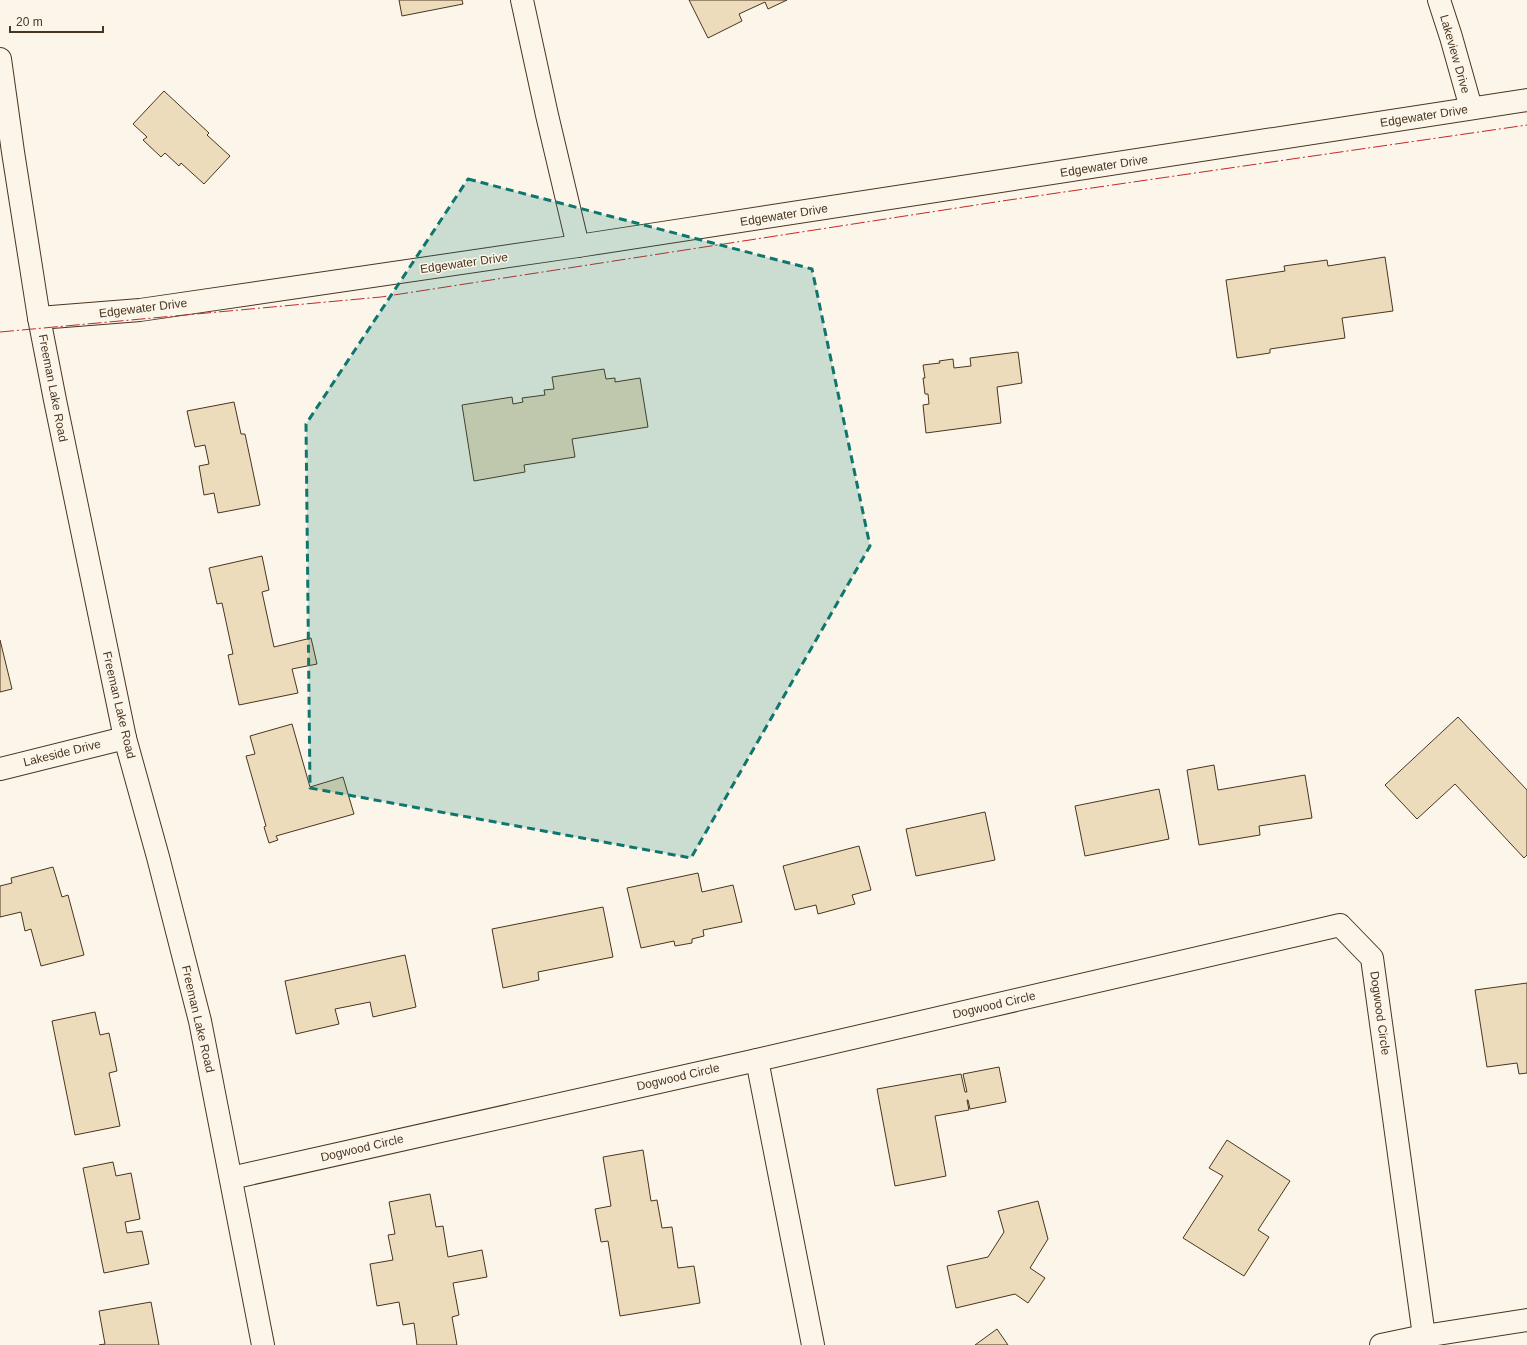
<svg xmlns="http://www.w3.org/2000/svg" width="1527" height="1345" font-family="Arial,sans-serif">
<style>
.building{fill:#ecdcbc;stroke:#4a3520}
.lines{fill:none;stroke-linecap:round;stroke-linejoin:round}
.minor-casing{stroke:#4a3520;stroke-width:24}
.minor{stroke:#fbf6e9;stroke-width:22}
.power{stroke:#c62828;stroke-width:1;stroke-dasharray:14 3 2 3;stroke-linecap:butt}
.marked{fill:#0f766e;fill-opacity:0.2;stroke:#0f766e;stroke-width:3;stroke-dasharray:8 5;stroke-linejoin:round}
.labels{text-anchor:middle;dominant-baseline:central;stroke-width:3;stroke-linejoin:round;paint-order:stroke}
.street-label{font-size:12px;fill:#4a3520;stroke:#fbf6e9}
</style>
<rect width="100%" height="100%" fill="#fbf6e9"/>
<!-- building -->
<g class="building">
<path d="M399,0H462L463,4L402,16Z"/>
<path d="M689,0H787L768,9L765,2L739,14L742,21L708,38Z"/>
<path d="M164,91L209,133L207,135L230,156L204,184L181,163L179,166L165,153L161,157L143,140L147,137L133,124Z"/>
<path d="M1385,257L1393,311L1342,318L1345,338L1270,349V353L1237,358L1226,280L1285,271L1284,266L1327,260L1328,266Z"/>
<path d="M1018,352L1022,383L997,387L1001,423L926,433L923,405L929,404L928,394H925L923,378H925L923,365L940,363L939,361L953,359L954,368L971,366L970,358Z"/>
<path d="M604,369L606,379L615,378V382L640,378L648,427L572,439L575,457L524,465L525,472L474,481L462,405L512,397L513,404L523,402L522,398L545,395L544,390L554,389L552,377Z"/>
<path d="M234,402L241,434H245L260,505L218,513L214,493L204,495L199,466L209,464L205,445L195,447L187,411Z"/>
<path d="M262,556L269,590L262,592L274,647L311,638L317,664L292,669L298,693L239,705L228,655L233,654L222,603L217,604L209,568Z"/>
<path d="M0,640L12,689L0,692Z"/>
<path d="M1458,717L1527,790V855L1524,858L1455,784L1417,819L1385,785Z"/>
<path d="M292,724L310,787L343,777L354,814L276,836L278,840L269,843L264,827L266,826L246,756L255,754L250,736Z"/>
<path d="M1214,765L1218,790L1305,775L1312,818L1259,826L1260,835L1199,845L1187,770Z"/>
<path d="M1159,789L1169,839L1085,856L1075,806Z"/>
<path d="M985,812L995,860L916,876L906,829Z"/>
<path d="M859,846L871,890L852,895L855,904L818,914L816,905L795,910L783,866Z"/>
<path d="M53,867L62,897L68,895L84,955L41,966L31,929L25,931L21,912L0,917V886L12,883L11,878Z"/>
<path d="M698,873L702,892L733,885L742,922L703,930L704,936L692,939V943L675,946L674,941L641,948L627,888Z"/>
<path d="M603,907L613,957L538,972L539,980L503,988L492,929Z"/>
<path d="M405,955L416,1007L373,1017L370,1002L335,1009L339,1024L296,1034L285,981Z"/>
<path d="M1527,983V1073L1519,1074L1517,1063L1487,1067L1475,990Z"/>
<path d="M95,1012L100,1035L109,1033L117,1071L109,1073L120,1126L75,1135L52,1021Z"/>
<path d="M999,1067L1006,1102L970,1109L968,1100H967L969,1110L935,1116L946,1176L895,1186L877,1089L961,1074L965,1092H967L963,1074Z"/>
<path d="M1227,1140L1290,1181L1258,1230L1269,1237L1244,1276L1183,1238L1223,1176L1209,1168Z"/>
<path d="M643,1150L651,1201L657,1200L662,1228L672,1227L678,1268L694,1266L700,1303L620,1316L608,1241L601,1242L595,1209L611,1206L603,1157Z"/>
<path d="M113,1162L116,1176L131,1173L140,1219L125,1222L127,1233L142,1231L149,1264L104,1273L83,1168Z"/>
<path d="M430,1194L436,1227L443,1226L448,1257L482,1250L487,1277L453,1283L459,1315L452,1317L457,1345H417L414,1323L403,1325L399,1302L377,1306L370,1264L393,1260L388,1235L395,1234L389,1202Z"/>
<path d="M1038,1201L1048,1239L1030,1268L1045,1278L1028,1303L1015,1294L956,1308L947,1266L988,1257L1004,1232L998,1211Z"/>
<path d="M151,1302L159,1345H99L105,1344L99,1311Z"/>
<path d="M997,1329L1008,1345H975Z"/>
</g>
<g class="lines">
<!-- minor casing -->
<g class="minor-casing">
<g id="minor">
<path d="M522,0L547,115L578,246"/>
<path d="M1439,0L1451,37L1471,108"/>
<path d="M0,59L13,152L39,318L55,400L125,738L158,857L200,1021L263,1345"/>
<path d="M39,318L140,310L578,246L1527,100"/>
<path d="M0,769L125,738"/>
<path d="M757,1060L813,1345"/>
<path d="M231,1178L757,1060L1340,925L1372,958L1424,1336"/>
<path d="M1381,1345L1424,1336L1527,1320"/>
</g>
</g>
<!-- minor -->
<use href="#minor" class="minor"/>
<!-- power -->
<path class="power" d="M0,332L381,297L1002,201L1527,125"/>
</g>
<!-- marked area -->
<path class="marked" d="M468,179L812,269L870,546L691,858L310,788L306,424Z"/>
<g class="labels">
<!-- street labels -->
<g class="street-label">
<text transform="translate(1455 54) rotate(74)">Lakeview Drive</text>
<text transform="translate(1424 116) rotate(-9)">Edgewater Drive</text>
<text transform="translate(1104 166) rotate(-9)">Edgewater Drive</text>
<text transform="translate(784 215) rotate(-9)">Edgewater Drive</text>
<text transform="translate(464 263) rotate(-8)">Edgewater Drive</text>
<text transform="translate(143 308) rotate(-7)">Edgewater Drive</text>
<text transform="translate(53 388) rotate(79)">Freeman Lake Road</text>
<text transform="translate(119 705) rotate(77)">Freeman Lake Road</text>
<text transform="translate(62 753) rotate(-14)">Lakeside Drive</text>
<text transform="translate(994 1005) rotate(-13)">Dogwood Circle</text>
<text transform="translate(1380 1013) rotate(82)">Dogwood Circle</text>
<text transform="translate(198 1019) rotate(77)">Freeman Lake Road</text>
<text transform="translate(678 1077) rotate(-13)">Dogwood Circle</text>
<text transform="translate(362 1148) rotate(-13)">Dogwood Circle</text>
</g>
</g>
<!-- scale -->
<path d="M10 26v6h93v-6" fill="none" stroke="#4a3520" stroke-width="2"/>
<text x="16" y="26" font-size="12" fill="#4a3520" stroke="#fbf6e9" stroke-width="3" paint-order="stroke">20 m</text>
</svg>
